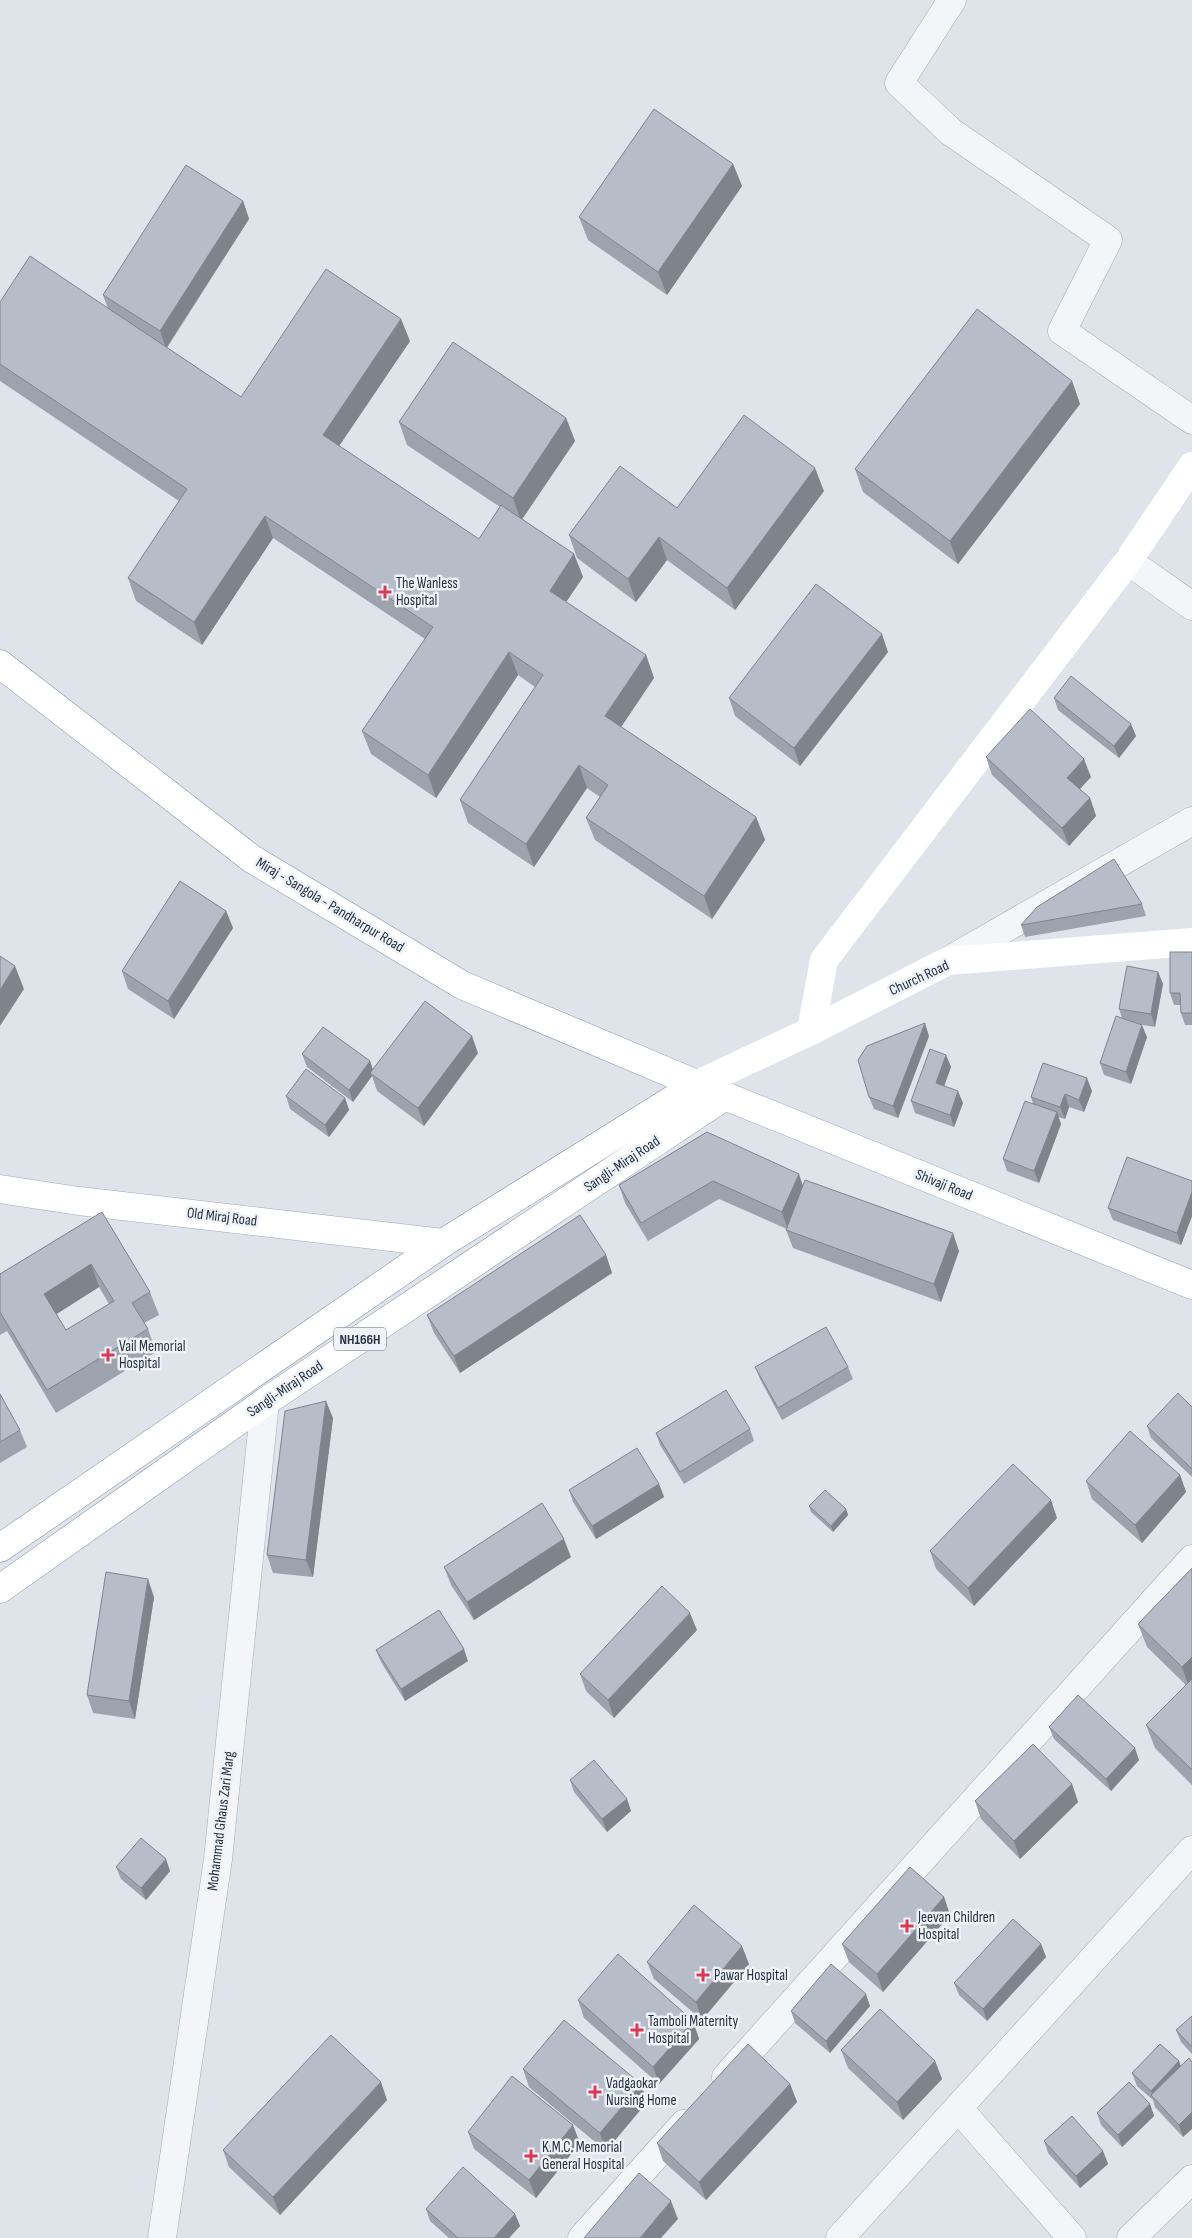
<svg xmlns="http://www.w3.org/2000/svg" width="1192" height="2238" font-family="'Sofia Sans Condensed',sans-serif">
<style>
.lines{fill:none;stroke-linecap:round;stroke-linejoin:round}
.street-casing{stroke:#a4abb5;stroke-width:29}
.primary-casing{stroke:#9da9b7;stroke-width:29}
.highway-casing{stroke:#8592a3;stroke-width:29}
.street{stroke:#f3f5f8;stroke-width:28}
.secondary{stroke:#fff;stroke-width:28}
.primary{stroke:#fff;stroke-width:28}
.highway{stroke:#fff;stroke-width:28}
.wall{fill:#9da3ac;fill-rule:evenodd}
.shaded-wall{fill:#7f848c}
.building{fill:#b6bdc8;stroke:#7f848c;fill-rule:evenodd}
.poi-dot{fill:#dd3755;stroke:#eff3f7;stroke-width:2}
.labels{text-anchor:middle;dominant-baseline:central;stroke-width:5;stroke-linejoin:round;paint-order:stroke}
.shield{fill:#eff3f7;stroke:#626c79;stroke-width:1}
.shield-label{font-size:14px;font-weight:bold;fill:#263243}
.poi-label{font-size:15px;fill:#263243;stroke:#eff3f7;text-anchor:start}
.street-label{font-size:15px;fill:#263243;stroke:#eff3f7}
</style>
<rect width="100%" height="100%" fill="#dfe4ea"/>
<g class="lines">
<!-- street casing -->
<g class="street-casing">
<g id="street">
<path d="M952,0L899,83L951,132L1108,240L1062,331L1192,420"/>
<path d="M1128,561L1192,606"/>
<path d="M948,961L1192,821"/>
<path d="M726,2077L1192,1559"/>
<path d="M958,2108L1072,2238"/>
<path d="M162,2238L218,1859L265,1402"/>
<path d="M582,2238L684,2124"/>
<path d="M840,2238L1192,1850"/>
<path d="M1131,2238L1192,2179"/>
</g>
</g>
<!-- primary casing -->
<g class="primary-casing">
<g id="primary">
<path d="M725,1096L1192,1285"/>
<path d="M0,1189L79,1201L443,1243"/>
</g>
</g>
<!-- highway casing -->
<g class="highway-casing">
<g id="highway">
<path d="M0,664L252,859L462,985L725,1096"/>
<path d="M0,1548L443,1243L696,1085"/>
<path d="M0,1589L265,1402L725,1096"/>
</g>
</g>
<!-- street -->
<use href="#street" class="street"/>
<!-- secondary -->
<g class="secondary">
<path d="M811,1031L824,960L1128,561L1192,466"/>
<path d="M696,1085L811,1031L948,961L1192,942"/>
</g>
<!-- primary -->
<use href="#primary" class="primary"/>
<!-- highway -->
<use href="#highway" class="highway"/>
</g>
<!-- wall -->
<g class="wall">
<path d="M733,164L742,186L667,295L588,240L579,217Z"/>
<path d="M243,201L249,219L167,348L241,397L410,341L339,446L479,539L500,507L407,445L399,422L566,418L575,441L522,519L574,554L583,577L566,602L646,655L654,678L621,727L756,817L765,840L712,919L595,840L586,818L600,797L587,788L534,867L468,823L460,800L535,687L518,675L436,798L371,754L362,731L425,639L273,538L202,645L136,601L128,578L179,501L0,381V302L108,309L103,295Z"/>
<path d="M1072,381L1080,404L958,564L863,492L855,469Z"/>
<path d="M824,491L735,610L667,560L636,602L577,558L569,535L677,508Z"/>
<path d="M888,652L800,766L735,716L729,698Z"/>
<path d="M1054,698L1136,736L1119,758L1058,710Z"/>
<path d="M986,757L1091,777L1080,789L1090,798L1096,816L1069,846L992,775Z"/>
<path d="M1142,904L1146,916L1025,937L1021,925Z"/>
<path d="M226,911L233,928L174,1019L128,989L122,971Z"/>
<path d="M1192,952V1025H1185L1181,1013V1005H1174L1170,993Z"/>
<path d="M1158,972L1163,984L1155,1027L1138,1024L1147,1037L1131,1084L1104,1075L1100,1063L1122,1018L1119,1009Z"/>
<path d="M929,1036L898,1118L874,1109L869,1097Z"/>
<path d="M478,1053L424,1126L377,1091L372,1076L353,1102L307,1067L302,1054L370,1061L373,1070Z"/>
<path d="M946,1055L951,1067L944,1085L963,1103L954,1127L915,1113L911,1101Z"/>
<path d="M1092,1091L1084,1112L1069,1107L1065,1119L1058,1117L1061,1124L1039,1183L1007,1171L1003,1159L1033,1104L1031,1097Z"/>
<path d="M286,1096L345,1098L349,1110L329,1137L290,1109Z"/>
<path d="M707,1132L803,1185L959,1251L941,1302L793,1248L786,1230L787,1229L719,1199L648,1241L625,1203L619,1185Z"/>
<path d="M1192,1181V1216L1181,1245L1113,1220L1108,1208Z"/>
<path d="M102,1212L150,1292L159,1315L144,1323L148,1329L156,1352L56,1413L7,1331L0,1335V1274ZM99,1287L109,1304L66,1330L56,1314Z"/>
<path d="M606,1255L612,1273L460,1373L434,1333L427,1315Z"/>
<path d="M755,1367H848L853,1379L782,1420L760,1379Z"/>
<path d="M0,1394L20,1430L27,1447L0,1463Z"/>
<path d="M1192,1407V1477L1151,1438L1147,1426Z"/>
<path d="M333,1418L313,1577L273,1573L267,1555Z"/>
<path d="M750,1429L754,1441L684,1484L660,1445L656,1433Z"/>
<path d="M1180,1475L1186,1492L1142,1543L1092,1499L1086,1481Z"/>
<path d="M659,1484L664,1497L596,1539L573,1502L569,1490Z"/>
<path d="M809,1506L846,1509L848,1515L833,1532L811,1512Z"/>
<path d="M1057,1518L974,1606L936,1569L930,1551Z"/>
<path d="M571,1557L474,1620L451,1585L444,1567Z"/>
<path d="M1192,1568V1785L1155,1748L1146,1725L1186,1685L1147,1647L1138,1624Z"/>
<path d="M154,1597L135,1719L93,1713L87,1695Z"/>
<path d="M697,1630L614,1718L586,1691L580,1674Z"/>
<path d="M376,1650L468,1661L405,1701L381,1662Z"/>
<path d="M1049,1727L1139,1760L1111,1791L1054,1739Z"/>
<path d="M570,1780L627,1799L631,1811L607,1832L574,1792Z"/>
<path d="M1072,1784L1078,1802L1020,1859L981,1819L975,1801Z"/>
<path d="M116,1867L170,1871L146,1900L121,1879Z"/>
<path d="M944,1897L950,1915L883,1992L849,1962L842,1944Z"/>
<path d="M1041,1944L1046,1957L987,2021L959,1995L954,1983Z"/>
<path d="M647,1962L749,1964L702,2020L654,1979Z"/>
<path d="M578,2000L693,2021L699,2039L659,2084L584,2018Z"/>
<path d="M870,2006L830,2053L795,2023L791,2011Z"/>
<path d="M1192,2016V2054L1181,2042L1176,2030Z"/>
<path d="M841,2050L935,2061L942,2079L903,2120L848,2068Z"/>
<path d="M1179,2061L1181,2066L1183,2137L1155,2107L1153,2100L1137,2086L1132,2073Z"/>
<path d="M523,2069L647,2102L606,2151L529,2087Z"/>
<path d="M790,2084L797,2102L706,2200L663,2161L657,2143Z"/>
<path d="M387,2100L280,2215L229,2167L223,2150Z"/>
<path d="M1150,2104L1154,2116L1122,2147L1101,2125L1097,2113Z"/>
<path d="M468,2132L580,2143L536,2198L474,2149Z"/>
<path d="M1044,2141L1103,2151L1108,2164L1080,2188L1048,2153Z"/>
<path d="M426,2209L515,2214L520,2226L509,2238H449L430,2221Z"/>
</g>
<!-- shaded-wall -->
<g class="shaded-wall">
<path d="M733,164L742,186L667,295L658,272Z"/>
<path d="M243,201L249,219L166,348L160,331Z"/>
<path d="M401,319L410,341L331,458L323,435Z"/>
<path d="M1072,381L1080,404L958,564L950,541Z"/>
<path d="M566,418L575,441L521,521L513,498Z"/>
<path d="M815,468L824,491L735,610L727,588Z"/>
<path d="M265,516L273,538L202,645L194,622Z"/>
<path d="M659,537L667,560L636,602L628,579Z"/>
<path d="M574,554L583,577L558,614L550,591Z"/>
<path d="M882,634L888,652L800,766L794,748Z"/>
<path d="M509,652L518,675L436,798L428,775Z"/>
<path d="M646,655L654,678L613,739L605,716Z"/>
<path d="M1131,724L1136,736L1119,758L1114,746Z"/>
<path d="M1084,759L1091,777L1074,795L1067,778Z"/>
<path d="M579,765L587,788L534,867L526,844Z"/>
<path d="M1090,798L1096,816L1069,846L1062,828Z"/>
<path d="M756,817L765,840L712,919L704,896Z"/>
<path d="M226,911L233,928L174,1019L168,1001Z"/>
<path d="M15,966L24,989L0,1026V990Z"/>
<path d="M1158,972L1163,984L1155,1027L1151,1014Z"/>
<path d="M925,1023L929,1036L898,1118L893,1106Z"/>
<path d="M1142,1025L1147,1037L1131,1084L1126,1072Z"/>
<path d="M472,1036L478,1053L424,1126L418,1108Z"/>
<path d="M946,1055L951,1067L941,1095L936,1083Z"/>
<path d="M370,1061L374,1073H370L372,1076L353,1102L349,1090Z"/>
<path d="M1087,1078L1092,1091L1084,1112L1079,1100Z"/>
<path d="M958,1091L963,1103L954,1127L950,1115Z"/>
<path d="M1065,1094L1069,1107L1065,1119L1060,1107Z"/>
<path d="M345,1098L349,1110L329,1137L325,1125Z"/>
<path d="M1057,1112L1061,1124L1039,1183L1034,1171Z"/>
<path d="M799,1174L805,1192L788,1230L782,1212Z"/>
<path d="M1192,1192V1216L1181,1245L1177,1233Z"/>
<path d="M953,1233L959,1251L941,1302L934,1284Z"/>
<path d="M606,1255L612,1273L460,1373L454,1356Z"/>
<path d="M91,1264L99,1287L52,1317L44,1294Z"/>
<path d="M326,1401L333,1418L313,1577L306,1560Z"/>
<path d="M1180,1475L1186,1492L1142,1543L1135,1525Z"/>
<path d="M659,1484L664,1497L596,1539L592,1526Z"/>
<path d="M1051,1500L1057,1518L974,1606L968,1588Z"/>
<path d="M846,1509L848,1515L833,1532L831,1526Z"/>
<path d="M564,1539L571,1557L474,1620L467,1602Z"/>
<path d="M148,1579L154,1597L135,1719L129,1701Z"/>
<path d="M690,1613L697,1630L614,1718L608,1700Z"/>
<path d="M464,1649L468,1661L405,1701L401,1689Z"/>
<path d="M1192,1657V1688L1190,1690L1182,1667Z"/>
<path d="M1135,1748L1139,1760L1111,1791L1106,1779Z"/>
<path d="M1072,1784L1078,1802L1020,1859L1014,1841Z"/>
<path d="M627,1799L631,1811L607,1832L602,1819Z"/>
<path d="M166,1859L170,1871L146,1900L141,1888Z"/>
<path d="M944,1897L950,1915L883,1992L877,1974Z"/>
<path d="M1041,1944L1046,1957L987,2021L983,2009Z"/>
<path d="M742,1946L749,1964L702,2020L696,2002Z"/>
<path d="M866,1994L870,2006L830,2053L826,2041Z"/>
<path d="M693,2021L699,2039L659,2084L653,2067Z"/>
<path d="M935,2061L942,2079L903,2120L897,2102Z"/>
<path d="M1179,2061L1183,2073L1154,2098L1151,2091Z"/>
<path d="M381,2082L387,2100L280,2215L273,2197Z"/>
<path d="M641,2084L647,2102L606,2151L600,2133Z"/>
<path d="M790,2084L797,2102L706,2200L699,2182Z"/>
<path d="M1150,2104L1154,2116L1122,2147L1118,2135Z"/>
<path d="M1192,2112V2129L1183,2137L1179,2125Z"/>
<path d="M573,2125L580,2143L536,2198L529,2180Z"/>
<path d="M1103,2151L1108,2164L1080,2188L1076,2176Z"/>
<path d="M671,2201L678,2219L661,2238H640Z"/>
<path d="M515,2214L520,2226L509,2238H494Z"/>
</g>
<!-- building -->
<g class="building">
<path d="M654,109L733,164L658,272L579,217Z"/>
<path d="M186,165L243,201L160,331L103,295Z"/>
<path d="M30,256L241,397L326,269L401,319L323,435L479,539L501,505L574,554L550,591L646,655L605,716L756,817L704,896L586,818L608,785L579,765L526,844L460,800L543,675L509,652L428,775L362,731L433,627L265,516L194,622L128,578L187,489L0,364V302Z"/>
<path d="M977,309L1072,381L950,541L855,469Z"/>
<path d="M453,342L566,418L513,498L399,422Z"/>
<path d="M744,415L815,468L727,588L659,537L628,579L569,535L620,466L677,508Z"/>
<path d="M816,584L882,634L794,748L729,698Z"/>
<path d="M1071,676L1131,724L1114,746L1054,698Z"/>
<path d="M1030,709L1084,759L1067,778L1090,798L1062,828L986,757Z"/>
<path d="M1114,859L1142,904L1021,925L1037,907Z"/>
<path d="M180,881L226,911L168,1001L122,971Z"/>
<path d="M1170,952H1192V1013H1181L1180,993H1170Z"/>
<path d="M0,956L15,966L0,990Z"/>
<path d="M1127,966L1158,972L1151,1014L1119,1009Z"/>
<path d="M425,1001L472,1036L418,1108L370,1073Z"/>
<path d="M1116,1016L1142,1025L1126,1072L1100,1063Z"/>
<path d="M925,1023L893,1106L869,1097L858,1060L867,1046Z"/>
<path d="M323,1027L370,1061L349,1090L302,1054Z"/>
<path d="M930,1049L946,1055L936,1083L958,1091L950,1115L911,1101Z"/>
<path d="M1043,1063L1087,1078L1079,1100L1065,1094L1060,1107L1031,1097Z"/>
<path d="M306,1069L345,1098L325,1125L286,1096Z"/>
<path d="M1025,1101L1057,1112L1034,1171L1003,1159Z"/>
<path d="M707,1132L799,1174L782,1212L713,1181L641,1223L619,1185Z"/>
<path d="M1127,1157L1192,1181V1192L1177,1233L1108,1208Z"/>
<path d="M805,1180L953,1233L934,1284L786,1230Z"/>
<path d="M102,1212L150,1292L132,1303L148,1329L47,1390L0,1312V1274ZM91,1264L114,1301L66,1330L44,1294Z"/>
<path d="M580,1215L606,1255L454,1356L427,1315Z"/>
<path d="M826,1327L848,1367L778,1408L755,1367Z"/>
<path d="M726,1390L750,1429L680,1472L656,1433Z"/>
<path d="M1178,1393L1192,1407V1469L1147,1426Z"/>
<path d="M0,1394L20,1430L0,1442Z"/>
<path d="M326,1401L306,1560L267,1555L285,1411Z"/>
<path d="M1130,1431L1180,1475L1135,1525L1086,1481Z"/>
<path d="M637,1448L659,1484L592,1526L569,1490Z"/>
<path d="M1013,1464L1051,1500L968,1588L930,1551Z"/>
<path d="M825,1490L846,1509L831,1526L809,1506Z"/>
<path d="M542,1503L564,1539L467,1602L444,1567Z"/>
<path d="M1192,1568V1657L1182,1667L1138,1624Z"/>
<path d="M106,1572L148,1579L129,1701L87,1695Z"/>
<path d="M662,1586L690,1613L608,1700L580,1674Z"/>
<path d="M439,1610L464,1649L401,1689L376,1650Z"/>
<path d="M1192,1679V1770L1146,1725Z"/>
<path d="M1078,1695L1135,1748L1106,1779L1049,1727Z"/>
<path d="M1033,1744L1072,1784L1014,1841L975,1801Z"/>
<path d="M594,1760L627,1799L602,1819L570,1780Z"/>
<path d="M141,1838L166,1859L141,1888L116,1867Z"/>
<path d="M910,1867L944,1897L877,1974L842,1944Z"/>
<path d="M694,1905L742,1946L696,2002L647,1962Z"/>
<path d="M1013,1919L1041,1944L983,2009L954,1983Z"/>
<path d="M618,1954L693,2021L653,2067L578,2000Z"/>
<path d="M831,1964L866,1994L826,2041L791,2011Z"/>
<path d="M880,2009L935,2061L897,2102L841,2050Z"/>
<path d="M1192,2016V2047L1176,2030Z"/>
<path d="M564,2020L641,2084L600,2133L523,2069Z"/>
<path d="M331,2035L381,2082L273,2197L223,2150Z"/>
<path d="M748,2044L790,2084L699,2182L657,2143Z"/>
<path d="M1160,2044L1179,2061L1151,2091L1132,2073Z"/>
<path d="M1189,2058L1192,2062V2112L1179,2125L1151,2095Z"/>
<path d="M512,2076L573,2125L529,2180L468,2132Z"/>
<path d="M1129,2082L1150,2104L1118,2135L1097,2113Z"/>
<path d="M1072,2116L1103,2151L1076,2176L1044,2141Z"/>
<path d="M463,2167L515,2214L494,2238H458L426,2209Z"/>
<path d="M639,2173L671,2201L640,2238H584Z"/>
</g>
<!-- markers -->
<g class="poi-dot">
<path d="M382.5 584.5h5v5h5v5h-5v5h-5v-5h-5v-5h5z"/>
<path d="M105.5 1347.5h5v5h5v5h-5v5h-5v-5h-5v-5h5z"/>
<path d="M904.5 1918.5h5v5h5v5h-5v5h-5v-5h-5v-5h5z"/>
<path d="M700.5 1967.5h5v5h5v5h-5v5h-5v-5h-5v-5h5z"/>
<path d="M634.5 2022.5h5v5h5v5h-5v5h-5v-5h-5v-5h5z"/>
<path d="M592.5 2084.5h5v5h5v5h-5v5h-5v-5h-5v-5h5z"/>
<path d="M528.5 2148.5h5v5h5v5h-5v5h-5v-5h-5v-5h5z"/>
</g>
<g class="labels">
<!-- shield labels -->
<rect class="shield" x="334" y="1327.5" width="52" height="23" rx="4"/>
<g class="shield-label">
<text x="360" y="1339">NH166H</text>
</g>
<!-- poi labels -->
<g class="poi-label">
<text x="396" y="583">The Wanless<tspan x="396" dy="17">Hospital</tspan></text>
<text x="119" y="1346">Vail Memorial<tspan x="119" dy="17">Hospital</tspan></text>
<text x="918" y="1917">Jeevan Children<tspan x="918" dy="17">Hospital</tspan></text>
<text x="714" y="1975">Pawar Hospital</text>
<text x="648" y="2021">Tamboli Maternity<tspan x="648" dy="17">Hospital</tspan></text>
<text x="606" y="2083">Vadgaokar<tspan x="606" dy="17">Nursing Home</tspan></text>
<text x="542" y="2147">K.M.C. Memorial<tspan x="542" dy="17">General Hospital</tspan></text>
</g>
<!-- street labels -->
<g class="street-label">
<text transform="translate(330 905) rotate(31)">Miraj - Sangola - Pandharpur Road</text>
<text transform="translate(919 978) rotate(-25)">Church Road</text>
<text transform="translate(622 1164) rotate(-34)">Sangli-Miraj Road</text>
<text transform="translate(944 1185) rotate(22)">Shivaji Road</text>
<text transform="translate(222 1217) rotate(7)">Old Miraj Road</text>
<text transform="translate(285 1389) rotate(-34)">Sangli-Miraj Road</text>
<text transform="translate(221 1821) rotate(-83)">Mohammad Ghaus Zari Marg</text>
</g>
</g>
</svg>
